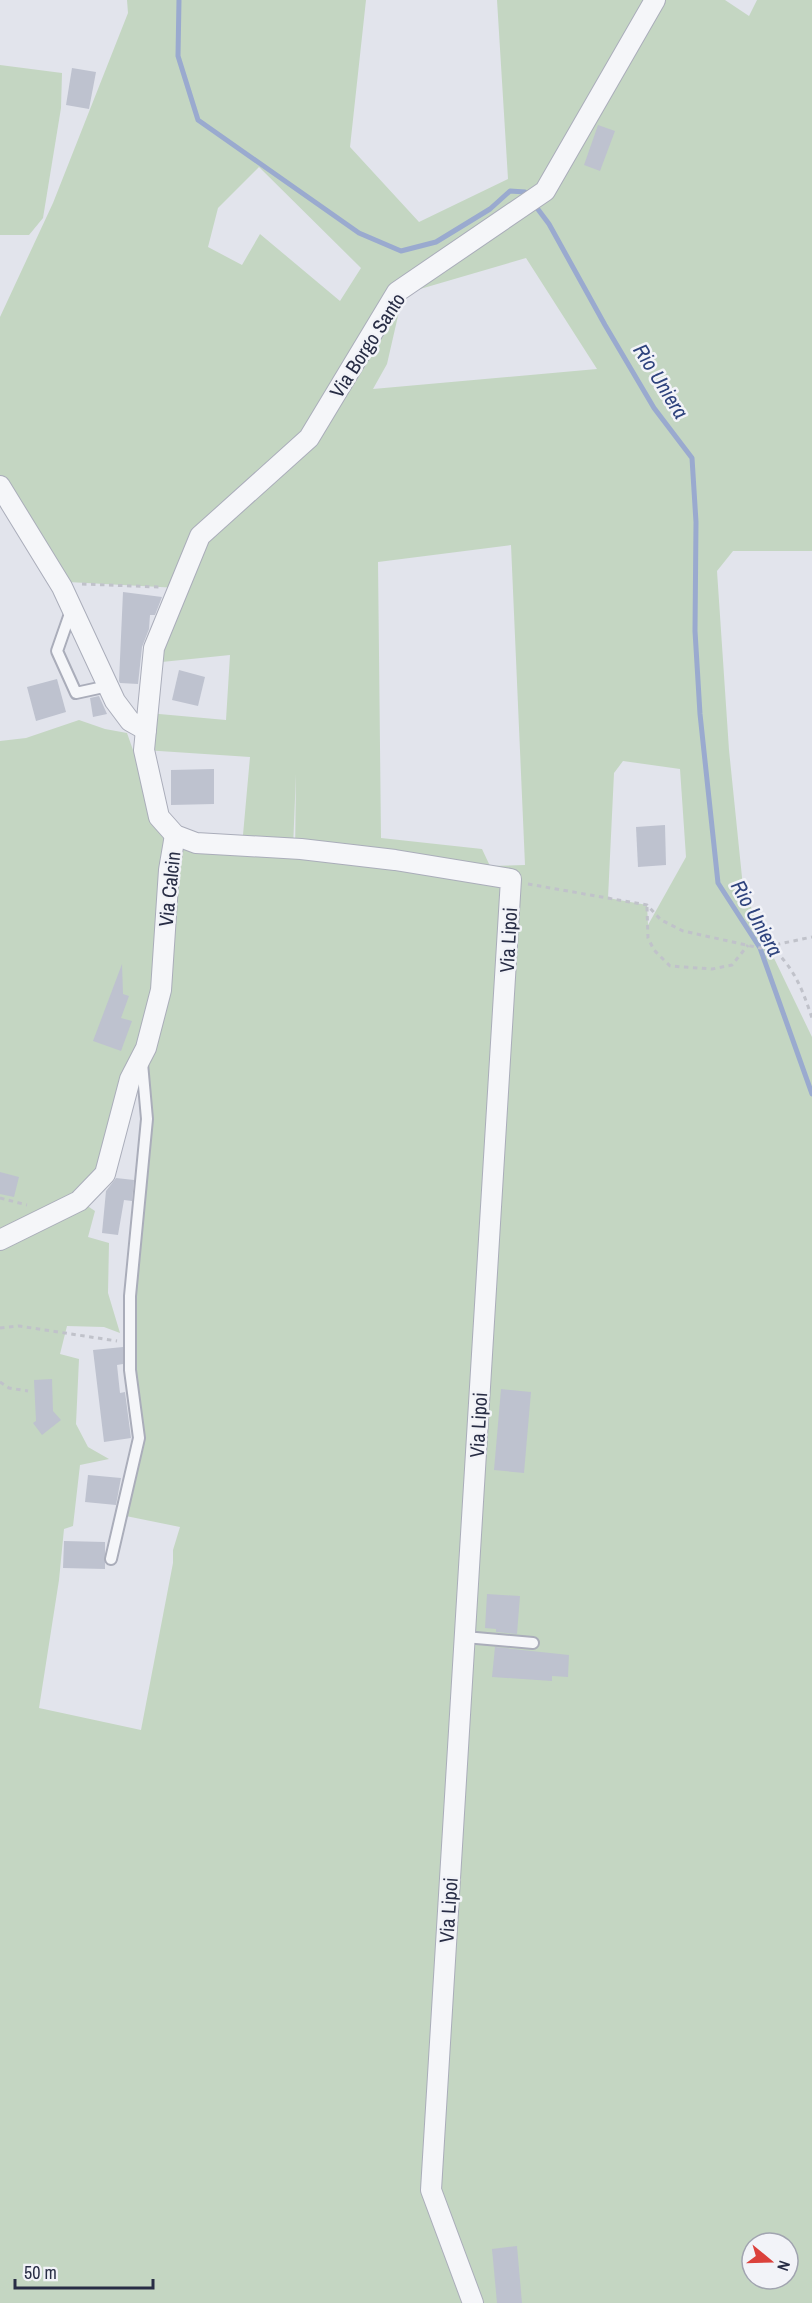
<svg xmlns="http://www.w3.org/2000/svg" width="812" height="2303" font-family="'Archivo Narrow',sans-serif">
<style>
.green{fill:#c4d6c2;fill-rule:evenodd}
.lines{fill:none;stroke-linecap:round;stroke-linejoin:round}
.stream{stroke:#9aaacf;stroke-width:5}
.building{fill:#bec2cf}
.service-casing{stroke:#aaadba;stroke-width:14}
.minor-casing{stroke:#aaadba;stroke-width:22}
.path{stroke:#c0c2ca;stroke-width:3;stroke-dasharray:4.5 4.5;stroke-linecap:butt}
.service{stroke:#f5f6f9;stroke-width:10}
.minor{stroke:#f5f6f9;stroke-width:20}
.labels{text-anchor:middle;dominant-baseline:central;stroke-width:5;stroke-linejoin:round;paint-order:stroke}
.street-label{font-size:20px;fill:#282d45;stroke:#f2f3f8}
.water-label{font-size:21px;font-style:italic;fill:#2e437d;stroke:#f2f3f8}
</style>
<rect width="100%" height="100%" fill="#e2e4ec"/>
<!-- green -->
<g class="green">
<path d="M127,0H366L350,147L419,222L508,179L497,0H725L749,16L757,0H812V551H733L717,571L729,750L743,887L759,927L812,1037V2303H0V741L26,738L79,720L105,729L127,733L163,835L295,858L296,774L293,848L242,846L250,757L144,750L148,713L226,720L230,655L152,663L178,588L68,582L0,489V317L53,203L128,13ZM259,167L361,268L340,301L260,234L242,265L208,247L218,208ZM526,258L597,369L373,389L387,364L403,294ZM511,545L525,865L490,866L482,849L381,838L378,562ZM623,761L680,769L686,857L648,925L647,905L608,898L614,773ZM142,1058L145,1097L130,1370L139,1438L121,1515L180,1527L173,1550V1563L141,1730L39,1708L59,1580L64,1529L73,1526L80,1465L109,1459L88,1447L76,1424L79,1359L60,1354L67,1326L104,1327L120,1333L108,1293L109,1243L88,1237L95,1211L80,1201L105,1174ZM752,2243H788V2279H752Z"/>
<path d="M0,65L62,73L61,108L43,218L29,235H0Z"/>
</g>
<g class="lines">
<!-- stream -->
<g class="stream">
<path d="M179,0L178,56L198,120L359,233L401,251L436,242L490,209L510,191L525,192L529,196"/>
<path d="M534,204L549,224L605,325L654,408L692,458L696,522L695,631L700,714L718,883L760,948L812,1094"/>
</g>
</g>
<!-- building -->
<g class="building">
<path d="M72,68L96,72L89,109L66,105Z"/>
<path d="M598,125L615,131L600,171L584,165Z"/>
<path d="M123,592L162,597L155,615H150L149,629L142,647L138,684L120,683L119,681Z"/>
<path d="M179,670L205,677L198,706L172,700Z"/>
<path d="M57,679L66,712L36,721L27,687Z"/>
<path d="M99,696L107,714L93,717L90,698Z"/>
<path d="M214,769V804L171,805V770Z"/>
<path d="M665,825L666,865L638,867L636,827Z"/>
<path d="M122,964L123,994L129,996L121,1018L132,1021L121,1051L93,1041Z"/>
<path d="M0,1172L19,1177L14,1197L0,1194Z"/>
<path d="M116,1178L134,1180L132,1201L124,1200L118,1235L102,1233L106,1191Z"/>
<path d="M123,1347V1364L117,1365L120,1393L125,1392L131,1438L104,1442L93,1350Z"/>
<path d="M52,1379L53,1411L61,1420L42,1435L33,1423L36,1421L34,1380Z"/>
<path d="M501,1389L531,1392L524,1473L494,1470Z"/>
<path d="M88,1475L121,1478L116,1505L85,1502Z"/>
<path d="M64,1541L105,1542V1569L63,1568Z"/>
<path d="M487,1594L520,1596L517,1634L496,1632V1629L485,1628Z"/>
<path d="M495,1647L569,1655L568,1677L552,1676V1681L492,1677Z"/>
<path d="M517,2246L522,2303H497L492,2249Z"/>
</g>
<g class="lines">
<!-- service casing -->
<g class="service-casing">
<g id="service">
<path d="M72,608L57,651L76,693L108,686"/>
<path d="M111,1559L139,1438L130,1370V1296L147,1119L142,1063"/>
<path d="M465,1637L533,1643"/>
</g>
</g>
<!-- minor casing -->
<g class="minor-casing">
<g id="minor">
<path d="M0,486L62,587L115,701L130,721L146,730"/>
<path d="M0,1240L79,1201L105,1174L130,1079L146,1048L161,990L169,870L175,835"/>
<path d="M473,2303L431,2190L511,879L395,860L301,849L196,843L175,835L159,817L144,750L154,648L200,536L309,438L397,292L545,191L655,0"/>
</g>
</g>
<!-- path -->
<g class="path">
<path d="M82,584L159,587"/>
<path d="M528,884L647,905L661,920L683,931L760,948L812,937"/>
<path d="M647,907L648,938L654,950L670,966L712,969L732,965L748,945"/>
<path d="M769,945C794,967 802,988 812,1018"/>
<path d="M0,1198L27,1205"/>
<path d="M0,1328L19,1326L117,1341"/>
<path d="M0,1382L9,1388L28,1391"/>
</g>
<!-- service -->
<use href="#service" class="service"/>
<!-- minor -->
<use href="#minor" class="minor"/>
</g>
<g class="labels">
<!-- street labels -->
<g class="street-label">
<text transform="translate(367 345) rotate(-57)">Via Borgo Santo</text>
<text transform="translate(169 889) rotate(-84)">Via Calcin</text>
<text transform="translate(508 940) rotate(-87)">Via Lipoi</text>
<text transform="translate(478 1425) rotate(-87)">Via Lipoi</text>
<text transform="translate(448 1910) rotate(-86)">Via Lipoi</text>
</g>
<!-- water labels -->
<g class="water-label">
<text transform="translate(661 381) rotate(58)">Rio Uniera</text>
<text transform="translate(757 918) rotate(61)">Rio Uniera</text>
</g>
</g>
<!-- north arrow -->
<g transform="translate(770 2261) rotate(109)"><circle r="28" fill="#f2f3f8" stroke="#a1a4b0" stroke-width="1.5"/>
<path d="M0-4.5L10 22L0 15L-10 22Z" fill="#db413c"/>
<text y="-9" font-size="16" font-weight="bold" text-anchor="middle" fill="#282d45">N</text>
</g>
<!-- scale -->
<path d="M15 2279v9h138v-9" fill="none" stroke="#282d45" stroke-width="3"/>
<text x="24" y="2279" font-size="18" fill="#282d45" stroke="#f2f3f8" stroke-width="4.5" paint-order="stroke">50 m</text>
</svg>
